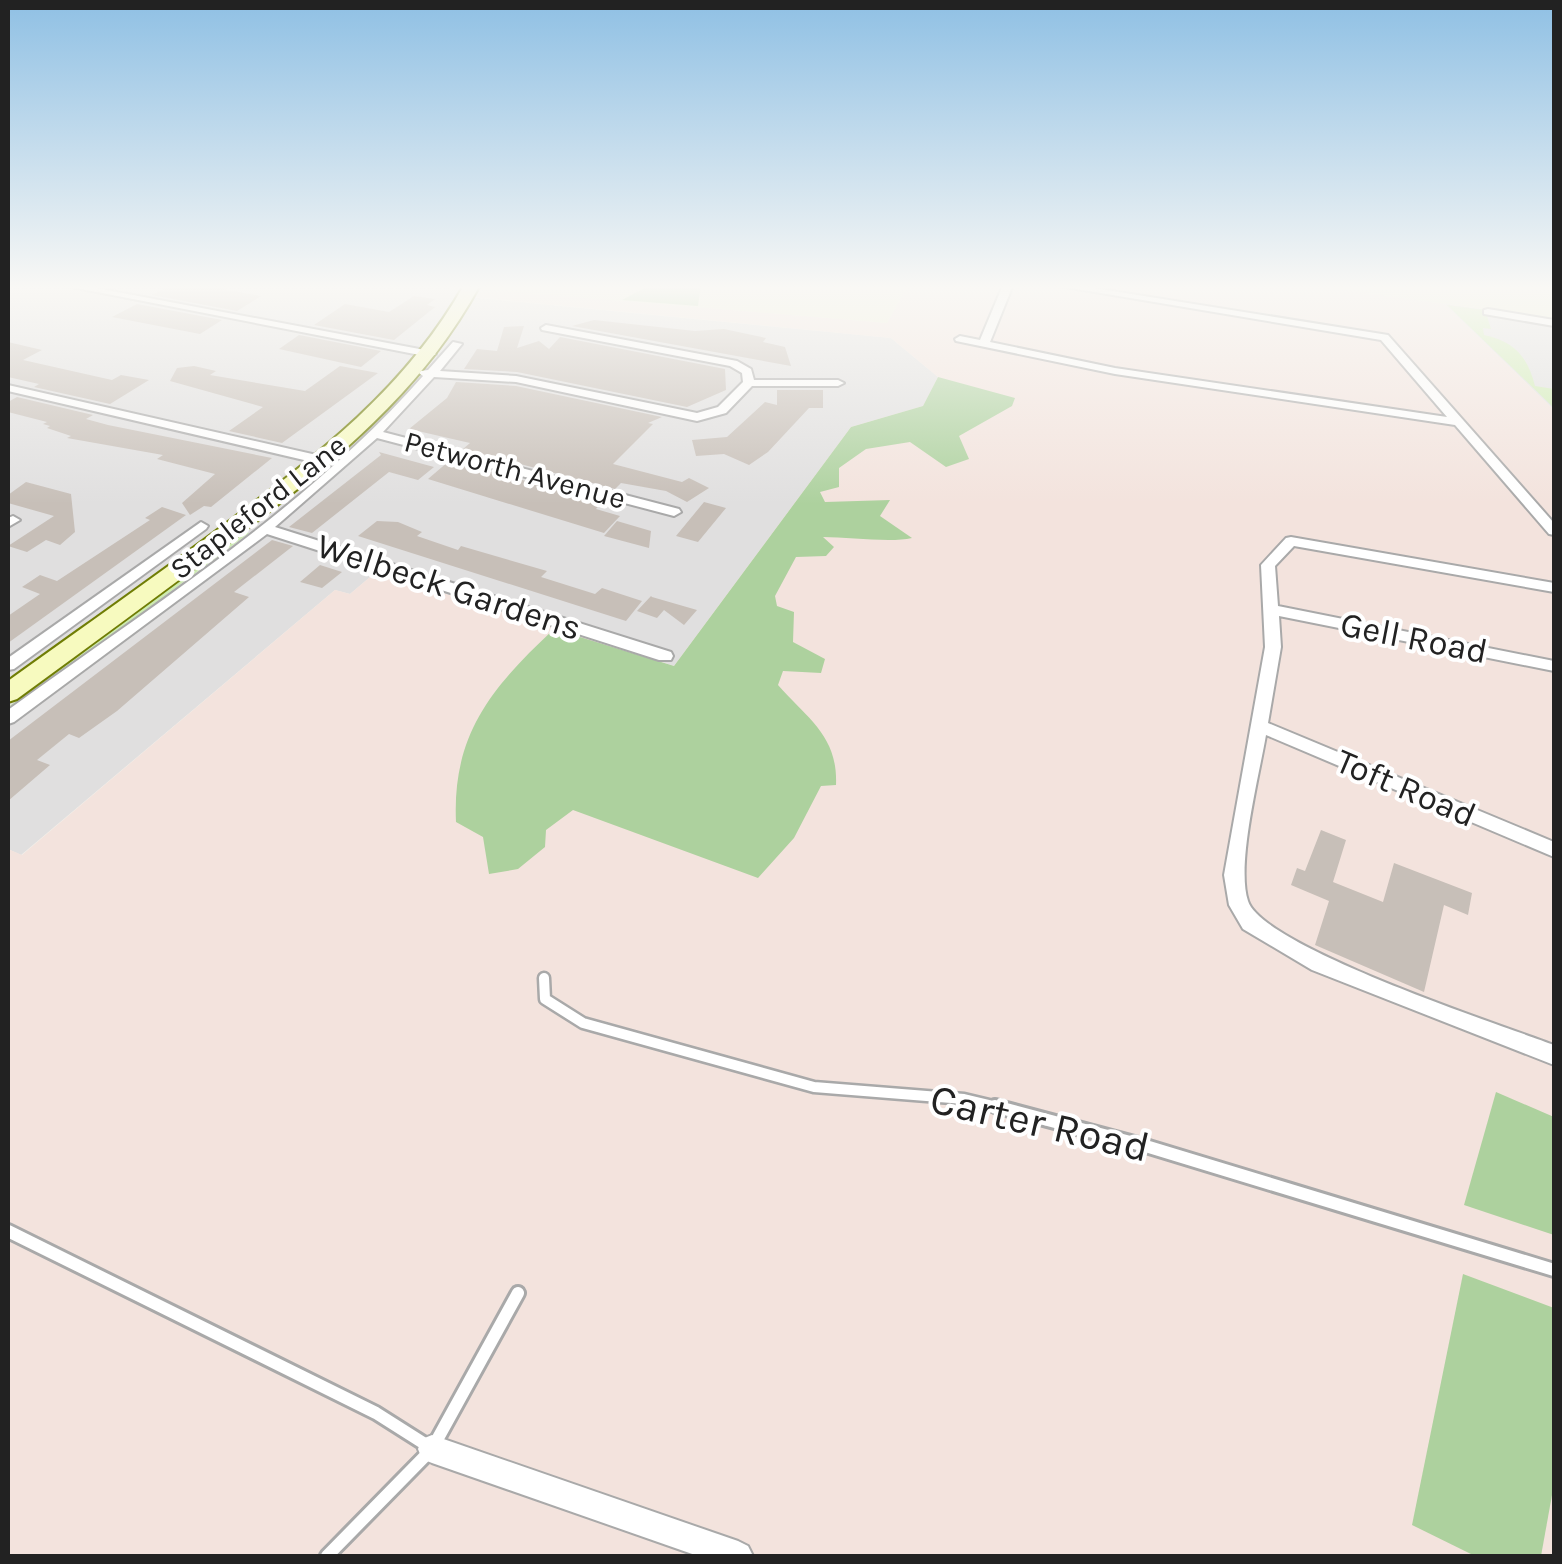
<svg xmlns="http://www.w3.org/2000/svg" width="1562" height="1564" font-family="Karla,sans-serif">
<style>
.residential{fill:#e0dfdf}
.military{fill:#f3e3dd}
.farmland{fill:#eef0d5}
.grass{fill:#cdebb0}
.forest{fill:#add19e}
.building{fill:#c7bfb8}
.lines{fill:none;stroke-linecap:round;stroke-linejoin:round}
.lane-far1-casing{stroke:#a9a9a9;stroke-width:15}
.lane-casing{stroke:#a9a9a9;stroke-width:18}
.street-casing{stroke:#a9a9a9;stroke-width:4}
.secondary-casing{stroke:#707d05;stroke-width:4}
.lane-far1{stroke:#fff;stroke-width:10}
.lane{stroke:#fff;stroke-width:12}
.street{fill:#fff;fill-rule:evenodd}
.secondary{fill:#f7fabf;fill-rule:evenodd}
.labels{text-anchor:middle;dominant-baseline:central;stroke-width:8;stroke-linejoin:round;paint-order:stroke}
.far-street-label{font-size:30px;fill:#222;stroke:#fff}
.street-label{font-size:35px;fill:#222;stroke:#fff}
.near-street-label{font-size:42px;fill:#222;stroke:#fff}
</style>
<rect width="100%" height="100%" fill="#f2efe9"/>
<!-- residential -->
<g class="residential">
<path d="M8,285H421L459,289L457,296L891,338L938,377L924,406L851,427L674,666L376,572L350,594L335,590L21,855L8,849Z"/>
<path d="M1445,304L1554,319V410L1451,310Z"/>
</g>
<!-- military -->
<path class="military" d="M908,285H1308L1445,304L1554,410V1556H8V849L22,855L335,590L350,594L376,572L674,666L851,427L923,406L938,377L891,338L476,297L479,289L887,323Z"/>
<!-- farmland -->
<g class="farmland">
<path d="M481,285H908L887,323L479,289Z"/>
<path d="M1308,285H1554V319L1482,309Z"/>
</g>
<!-- grass -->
<g class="grass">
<path d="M1447,305L1485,310L1491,329L1483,328L1484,335C1514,341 1528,357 1535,386L1554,389V408Z"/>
<path d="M246,532L249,533L8,713V707Z"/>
</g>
<!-- forest -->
<g class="forest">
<path d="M650,285H701L698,306L622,300Z"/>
<path d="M938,377L1015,398L1012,406L959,436L969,459L946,467L910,442L866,449L839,468V487L820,492L825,502L890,500L880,516L912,538C890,543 849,537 823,537L834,547L826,556L796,557L775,596L777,606L794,612L793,642L825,659L821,673L783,671L778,685C808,719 838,736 836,785L821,786L794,838L758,878L573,810L546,830L545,847L518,869L489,874L483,837L456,822C452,734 492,687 554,629L674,666L851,427L923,406Z"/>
<path d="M1496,1092L1554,1117V1235L1464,1205Z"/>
<path d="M1463,1274L1554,1308V1484L1541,1556H1475L1412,1525Z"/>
</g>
<!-- building -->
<g class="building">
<path d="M171,285H200L261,296L237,311L152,295Z"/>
<path d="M414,296L435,299L427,305L435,307L394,340L314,325L345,304L389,312Z"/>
<path d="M137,304L222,320L200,334L112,317Z"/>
<path d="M594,320L695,331L724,329L766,338L763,342L785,347L791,366L572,326Z"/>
<path d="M524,326L517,348L539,341L549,349L560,337L725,369L726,390L687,407L517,372L464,369L477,349L497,351L504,327Z"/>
<path d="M299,335L381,351L361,367L279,349Z"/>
<path d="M8,342L42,350L23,360L112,380L121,375L149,380L110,404L34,387L39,384L8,377Z"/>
<path d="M194,366L216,371L210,375L305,391L340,366L378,373L282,443L229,431L263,407L170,381L177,368Z"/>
<path d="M456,382L516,386L662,417L648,423L653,424L613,464L682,482L689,478L709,488L687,502L666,491L621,483L615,489L463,449L470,443L409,429L447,398Z"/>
<path d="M777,390H823V408H809L768,452L749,465L724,454L696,456L692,440L727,437L765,402L777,405Z"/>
<path d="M17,397L93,415L86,419L108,425L272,458L211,507L204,506L190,515L182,503L215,474L157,459L163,455L67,438L71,436L47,428L50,426L43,424L47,422L8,412V402Z"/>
<path d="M379,452L434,467L418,480L389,472L312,533L289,527L381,455Z"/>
<path d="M449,461L603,501L596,509L620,516L604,533L428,479Z"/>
<path d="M26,482L71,494L75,532L60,545L46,540L27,552L8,546L54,516L8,503V495Z"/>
<path d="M704,502L726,508L698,542L676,536Z"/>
<path d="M162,507L186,515L8,643V616L40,594L22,587L40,575L57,581L150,520L145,518Z"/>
<path d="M377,521L398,522L422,532L417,536L458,550L461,546L547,571L541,577L595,594L602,588L642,601L626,621L358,536Z"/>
<path d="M617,521L651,531L649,548L604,536Z"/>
<path d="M272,540L293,546L234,592L249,597L117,711L79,738L69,734L37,760L50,765L8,801V741Z"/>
<path d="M320,565L342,572L322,588L300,582Z"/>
<path d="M651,596L652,597L697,610L684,625L664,610L657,618L637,611Z"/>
<path d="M1321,830L1346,840L1333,882L1383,902L1394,863L1472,893L1468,915L1444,905L1424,992L1315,945L1329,901L1291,885L1297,868L1305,871Z"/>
</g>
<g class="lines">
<!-- lane-far1 casing -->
<g class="lane-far1-casing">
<path id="lane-far1" d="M544,978L545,999L583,1023L814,1087L964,1099L1006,1109"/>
</g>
<!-- lane casing -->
<g class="lane-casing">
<g id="lane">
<path d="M995,1106L1149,1147L1554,1270"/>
<path d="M8,1231L376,1413L428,1446"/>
<path d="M327,1556L432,1449L518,1293"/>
</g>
</g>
<!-- street casing -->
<g class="street-casing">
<g id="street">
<path d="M61,285H80L430,351L436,354L430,357Z"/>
<path d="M1003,285H1013L990,342L1115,368L1447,417L1381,340L1053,285H1075L1388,335L1554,523V535L1549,534L1455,425L1115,374L956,341L955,339L960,336L980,340Z"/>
<path d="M1488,309L1554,320V326L1484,314V310Z"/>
<path d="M546,325L737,361L751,369L754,380H838L844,383L838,386H752L726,413L697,421L516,382L434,377L383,432L679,509L681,512L674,516L377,438L275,527L671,652L673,656L671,660H659L267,534L14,722L8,724V710C151,606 306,509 423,376L419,373L421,371L428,370L453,342L462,344L440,371L516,376L697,413L718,407L743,382L742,373L730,366L542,330L541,328Z"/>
<path d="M8,385L321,456L327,460L321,464L8,391Z"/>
<path d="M13,516L20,520L8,527V518Z"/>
<path d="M201,522L208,526L206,529L14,669L8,670V658Z"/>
<path d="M1291,537L1554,583V592L1294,546L1275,566L1278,606L1554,661V671L1279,616L1281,647L1268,723L1554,842V857L1266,735C1259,776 1236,865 1248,901C1263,947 1501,1025 1554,1045V1065L1312,970L1243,929L1229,905L1224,875L1265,647L1261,565L1286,538Z"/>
<path d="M432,1435L738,1541L748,1546L753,1556H698L432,1463L422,1459L418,1449L422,1439Z"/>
</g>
</g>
<!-- secondary casing -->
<g class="secondary-casing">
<path id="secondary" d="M464,285H480C421,394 329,466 232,540C161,594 89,646 17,699L8,702V681C80,629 153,578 224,525C317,456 406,388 464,285Z"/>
</g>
<!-- lane-far1 -->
<use href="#lane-far1" class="lane-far1"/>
<!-- lane -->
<use href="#lane" class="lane"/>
<!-- street -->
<use href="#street" class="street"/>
<!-- secondary -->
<use href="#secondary" class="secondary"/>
</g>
<!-- sky -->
<linearGradient id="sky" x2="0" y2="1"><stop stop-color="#8fc0e4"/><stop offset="0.57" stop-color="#f9f8f5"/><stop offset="1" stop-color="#f9f8f5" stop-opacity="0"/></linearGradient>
<rect width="1562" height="504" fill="url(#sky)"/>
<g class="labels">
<!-- far-street labels -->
<g class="far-street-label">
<text transform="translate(515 470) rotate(15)">Petworth Avenue</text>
<text transform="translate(258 507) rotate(-38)">Stapleford Lane</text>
</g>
<!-- street labels -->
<g class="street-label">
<text transform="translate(449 587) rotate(18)">Welbeck Gardens</text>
<text transform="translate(1414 638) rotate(11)">Gell Road</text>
<text transform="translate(1406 788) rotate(23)">Toft Road</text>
</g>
<!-- near-street labels -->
<g class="near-street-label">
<text transform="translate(1040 1123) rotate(13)">Carter Road</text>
</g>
</g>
<!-- border -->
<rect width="1562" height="1564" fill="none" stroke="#222222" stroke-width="20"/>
</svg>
